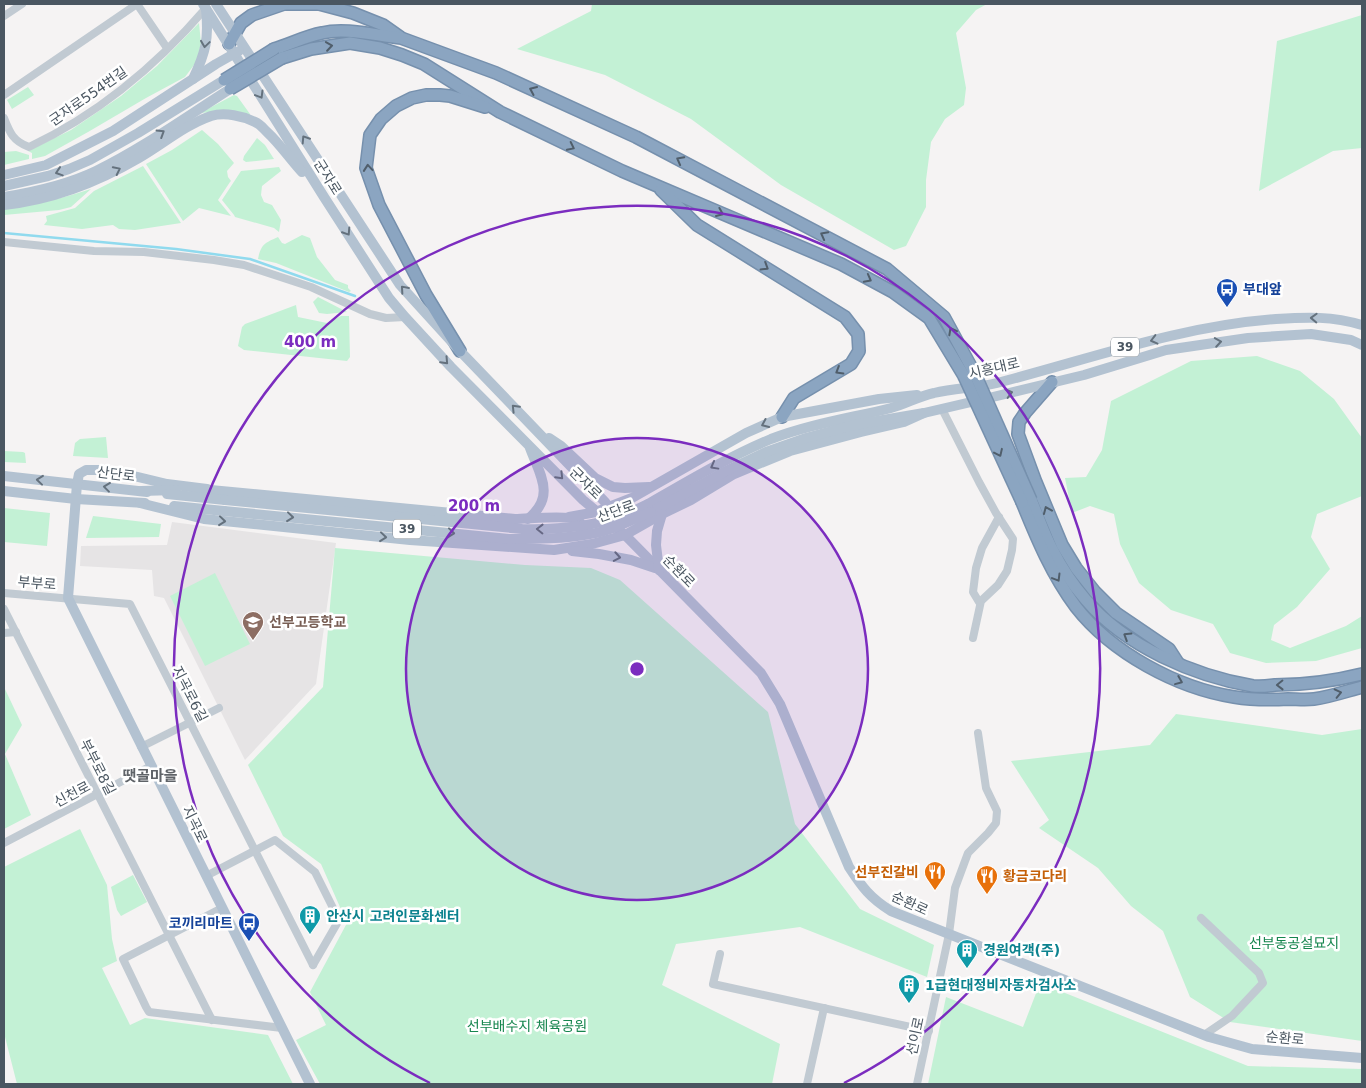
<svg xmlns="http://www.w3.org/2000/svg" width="1366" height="1088" font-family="'DejaVu Sans','Noto Sans KR',sans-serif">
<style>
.education{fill:#e6e4e5}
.green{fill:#c3f1d5}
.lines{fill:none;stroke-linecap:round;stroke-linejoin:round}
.stream{stroke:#90daee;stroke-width:2.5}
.highway-casing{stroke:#7690ad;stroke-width:14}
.minor{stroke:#c1cad2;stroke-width:8}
.major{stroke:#b3c2d1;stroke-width:10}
.highway{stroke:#8ba5c1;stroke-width:11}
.highway-bridge-casing{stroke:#7690ad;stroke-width:14;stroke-linecap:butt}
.major-bridge{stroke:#b3c2d1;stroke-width:10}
.highway-bridge{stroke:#8ba5c1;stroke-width:11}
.oneway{stroke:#64717d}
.oneway2{stroke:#505e6b}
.ring{fill:none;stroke:#7b2cbf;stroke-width:2.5}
.labels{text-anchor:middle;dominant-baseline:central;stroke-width:5;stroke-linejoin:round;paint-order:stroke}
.shield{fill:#fff;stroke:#808990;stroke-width:1}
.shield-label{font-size:12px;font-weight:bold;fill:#4a5661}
.street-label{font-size:14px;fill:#4a5661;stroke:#fff}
.transit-label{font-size:14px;font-weight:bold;fill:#164399;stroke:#fff;text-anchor:start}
.education-label{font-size:14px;font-weight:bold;fill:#785e54;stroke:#fff;text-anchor:start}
.food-label{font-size:14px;font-weight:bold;fill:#c56008;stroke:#fff;text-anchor:end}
.culture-label{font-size:14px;font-weight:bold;fill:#0d838f;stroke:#fff;text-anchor:start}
.park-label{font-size:14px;fill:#17864f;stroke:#fff}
.neighbourhood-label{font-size:15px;font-weight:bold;fill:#5f6368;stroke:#fff}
.centre{fill:#7b2cbf;stroke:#fff;stroke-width:2.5}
.ring-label{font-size:15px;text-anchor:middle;font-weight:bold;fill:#7b2cbf;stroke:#fff;stroke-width:5;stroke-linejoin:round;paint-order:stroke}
</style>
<rect width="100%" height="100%" fill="#f5f3f3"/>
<!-- education -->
<path class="education" d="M172,522L336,543L316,684L245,760L164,598L154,596L152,570L80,566L81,546L167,545Z"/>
<!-- green -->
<g class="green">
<path d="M592,4H987L976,10L956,33L966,88L964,105L945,119L931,142L926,180V207L906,246L894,250L781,185L691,119L605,75L517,49L591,11Z"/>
<path d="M1362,15V148L1333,151L1259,191L1277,41Z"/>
<path d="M199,23L201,43L197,61L185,77L146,98L88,132L45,156L32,159V153L28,151L71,130L121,96L157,66Z"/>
<path d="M28,87L34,95L12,109L7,100Z"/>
<path d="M234,95L237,96L250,114V116L227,111L200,113Z"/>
<path d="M202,130L218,144L234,163L227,171L228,177L231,181L230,182L218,200L231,216L199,208L183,221L146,164L172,150Z"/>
<path d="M257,138L265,145L274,159L246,162L243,160L244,156Z"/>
<path d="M16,151L29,155V159L4,165V152Z"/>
<path d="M143,166L181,223L135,230L119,229L113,225L82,229L44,225L47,221L46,216L75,208L94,191Z"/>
<path d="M279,167L281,171L262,186L261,195L264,202L272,205L281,220L279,232L274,228L235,217L234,215L222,200L241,171Z"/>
<path d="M91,189L71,207L59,210L4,215V208C36,205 60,199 91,189Z"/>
<path d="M302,235L310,238L317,257L335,280L348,285V288L351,291L349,292L276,263L258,259C261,244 265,243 278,237L282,243L285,244Z"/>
<path d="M318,297L347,312L327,314L319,313L313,302Z"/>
<path d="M296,305L298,317L327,323L341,316H349L350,357L347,361L244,350L238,346L242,327L245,324Z"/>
<path d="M1257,356L1300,371L1334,399L1362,438V496L1317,514L1311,537L1330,569L1297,607L1274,625L1271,640L1290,648L1346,626L1362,616V648L1316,661L1266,663L1230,653L1213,624L1171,610L1139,583L1120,544L1114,514L1090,506L1072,513L1065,478L1086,477L1102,450L1111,401L1191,361Z"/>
<path d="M106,437L108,458L73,456L75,443L80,439Z"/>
<path d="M4,451L23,452L25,453L26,463L4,462Z"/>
<path d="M4,508L50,513L47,546L4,542Z"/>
<path d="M93,516L161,524L159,537L86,538Z"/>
<path d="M335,548L525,565L591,568L620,580L768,712L795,824L860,909L934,945L927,977L800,927L676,944L662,985L780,1044L772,1084H320L296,1040L326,1025L310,992L347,923L321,864L283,836L248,765L323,687Z"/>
<path d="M215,573L250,644L205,666L170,596Z"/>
<path d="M4,687L22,725L5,754L31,815L4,829Z"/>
<path d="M1176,714L1322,735L1362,729V1041L1230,1022L1190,997L1163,931L1131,906L1098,868L1039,828L1049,820L1011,761L1150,745Z"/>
<path d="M80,829L107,885L112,939L117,961L102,968L130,1025L145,1018L268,1035L293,1084H17L4,1033V867Z"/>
<path d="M133,875L147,902L121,916L117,910L111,887Z"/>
<path d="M1040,983L1248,1066L1362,1069V1084H928L946,997L1023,1027Z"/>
</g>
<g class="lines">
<!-- stream -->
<path class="stream" d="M4,233L176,249L250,259L355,296"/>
<!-- highway casing -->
<g class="highway-casing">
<g id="highway">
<path d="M286,4H321"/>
<path d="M319,4L353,13L383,25L400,37"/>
<path d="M229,44L241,23L252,15L284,4"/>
<path d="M274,49C290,44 306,36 322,33C346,27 377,36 401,38L496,73L636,137L887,269L944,317L975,374"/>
<path d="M282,58L311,49L350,43L380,48L402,55L424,64L500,112L622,171L841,264L893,292L929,318L964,376"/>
<path d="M661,190L697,225L845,317L858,334L859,351L851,364L794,398L782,417"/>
<path d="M460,351L426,295L379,205L366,168L370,135L381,119L396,106L412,98L426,95H440L450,96L485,107"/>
<path d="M1052,382L1025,413L1019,422L1018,434L1035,480L1062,545L1076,568L1095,592L1116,613L1169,649L1178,663"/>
<path d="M1031,500C1038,516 1044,534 1052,549C1061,567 1073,585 1086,600C1125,646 1194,676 1253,686C1260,687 1268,686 1275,685C1305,685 1334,681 1362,674"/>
<path d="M1022,502C1037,539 1052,575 1076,607C1112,653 1177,688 1234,697C1252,700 1270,700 1288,699C1296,699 1305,700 1314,699C1330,697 1347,691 1362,687"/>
</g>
</g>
<!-- minor -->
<g class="minor">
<path d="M4,16L22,4"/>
<path d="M4,95L137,4L167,48"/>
<path d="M4,118C10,133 13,141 29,147C99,114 156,66 206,8"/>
<path d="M4,242L94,251L144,252L214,260L244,265L311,287L370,314L386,318L405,317"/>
<path d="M942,409L979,482L996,513L1013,539L1012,550L1007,571L998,585L981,601L973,638"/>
<path d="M4,593L130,604L313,965"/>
<path d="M979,602L973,592L976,568L982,548L999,517"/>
<path d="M4,609L212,1020"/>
<path d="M4,633L16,632"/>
<path d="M141,747L219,708"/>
<path d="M4,843L151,766"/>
<path d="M206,876L275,840L315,872L339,920L313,965"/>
<path d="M222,908L123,959L146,1007L149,1012L282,1028"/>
<path d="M1201,918L1259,973L1263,983L1232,1016L1204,1035"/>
<path d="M720,954L713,984L929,1031"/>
<path d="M807,1084L824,1008"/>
<path d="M917,1084L949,934L955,888L968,853L988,833L996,823L997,811L986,788L978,733"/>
</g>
<!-- major -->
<g class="major">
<path d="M203,4L324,197L389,298L405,317L451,367L583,500L625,535L761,673L780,704L849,867C862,887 870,898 891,911L1209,1037L1252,1049L1362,1058"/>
<path d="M216,4L400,285L460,351L605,502L620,526"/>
<path d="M193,79C206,52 209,38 206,9"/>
<path d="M4,175L46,165L113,131L216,64L239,51"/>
<path d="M4,186L48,176L69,169L90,160L138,133L224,80"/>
<path d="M4,197C35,192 67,185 96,171C143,148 186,117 230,89"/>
<path d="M4,205C51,200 98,182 139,158C163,144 185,125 211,116C225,112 243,116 255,122C260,124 263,128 267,132C280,144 290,159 302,172"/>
<path d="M549,438L561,446L595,478L613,487L625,488L649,487"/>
<path d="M4,476L147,492"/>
<path d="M200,489L515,519C527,519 566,515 575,519C580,521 583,526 584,532"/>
<path d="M207,489L167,484L138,477L106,470H86L79,474L77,484L68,598L310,1084"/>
<path d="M4,491L76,499L145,503"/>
<path d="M141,491L176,490"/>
<path d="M167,494L225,500"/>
<path d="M140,503L204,519L410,540L554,550L592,544L625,535L662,514L691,500L734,474L790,451L861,432L904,422L924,413"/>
<path d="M648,504C688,481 728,457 771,439C810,424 851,418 891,408C906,404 919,396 934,393C955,388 977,388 997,383C1090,359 1180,326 1276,319C1307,317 1332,316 1362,325"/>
<path d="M174,506L224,511"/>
<path d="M651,512L726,471L766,452L806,438L854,425L924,413L997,396L1084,375L1166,350L1248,338L1311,334L1351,340L1362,345"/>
<path d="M569,517L596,512L632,498L746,433L782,417L879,399L917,395"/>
<path d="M528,519C556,496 540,475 530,448"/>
<path d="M572,551L599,554L631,560L655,568"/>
<path d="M659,570L656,545L657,531L662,514"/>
</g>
<!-- highway -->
<use href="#highway" class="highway"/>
<!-- highway-bridge casing -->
<g class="highway-bridge-casing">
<g id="highway-bridge">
<path d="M224,80L274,49"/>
<path d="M230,89L282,58"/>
<path d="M975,374L1031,500"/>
<path d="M964,376L1022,502"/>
</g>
</g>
<!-- major-bridge -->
<g class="major-bridge">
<path d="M225,500L522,529C556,530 590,527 623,516C631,513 639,508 648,504"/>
<path d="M224,511L509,539C536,539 563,539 590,534C611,531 631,520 651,512"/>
</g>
<!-- highway-bridge -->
<use href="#highway-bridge" class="highway-bridge"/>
</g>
<!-- one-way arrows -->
<defs><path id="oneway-chevron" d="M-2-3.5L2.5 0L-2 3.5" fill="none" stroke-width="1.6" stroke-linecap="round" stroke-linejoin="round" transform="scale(1.25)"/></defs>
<g class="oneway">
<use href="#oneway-chevron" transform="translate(205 44) rotate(98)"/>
<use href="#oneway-chevron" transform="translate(260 95) rotate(59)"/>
<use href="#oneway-chevron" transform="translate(161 133) rotate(-32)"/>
<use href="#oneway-chevron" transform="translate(305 139) rotate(-123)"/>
<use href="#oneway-chevron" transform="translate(117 170) rotate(-26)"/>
<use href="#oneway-chevron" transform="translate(59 172) rotate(162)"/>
<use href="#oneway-chevron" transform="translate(347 232) rotate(57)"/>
<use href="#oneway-chevron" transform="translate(404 289) rotate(-131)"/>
<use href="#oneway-chevron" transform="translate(1314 318) rotate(-178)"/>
<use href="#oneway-chevron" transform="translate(1154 340) rotate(166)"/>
<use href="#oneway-chevron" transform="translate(1218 342) rotate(-9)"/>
<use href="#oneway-chevron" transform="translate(445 361) rotate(47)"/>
<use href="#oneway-chevron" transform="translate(1009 393) rotate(-14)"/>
<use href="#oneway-chevron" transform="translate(515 408) rotate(-134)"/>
<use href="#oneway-chevron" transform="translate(765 424) rotate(156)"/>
<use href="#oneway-chevron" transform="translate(714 466) rotate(151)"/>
<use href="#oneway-chevron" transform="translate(560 476) rotate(46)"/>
<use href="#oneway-chevron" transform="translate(40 480) rotate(-174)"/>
<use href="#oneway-chevron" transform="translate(107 487) rotate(-173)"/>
<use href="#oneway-chevron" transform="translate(290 517) rotate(6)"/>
<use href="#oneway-chevron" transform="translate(222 521) rotate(6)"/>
<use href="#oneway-chevron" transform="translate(540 529) rotate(-179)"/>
<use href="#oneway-chevron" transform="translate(451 533) rotate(6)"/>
<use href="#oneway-chevron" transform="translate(383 537) rotate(6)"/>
<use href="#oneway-chevron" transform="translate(617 557) rotate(10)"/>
</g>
<g class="oneway2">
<use href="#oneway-chevron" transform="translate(329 46) rotate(-8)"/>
<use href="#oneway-chevron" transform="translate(533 90) rotate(-156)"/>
<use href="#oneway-chevron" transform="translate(571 147) rotate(26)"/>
<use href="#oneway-chevron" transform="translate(680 160) rotate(-152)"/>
<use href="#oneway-chevron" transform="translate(368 168) rotate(-95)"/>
<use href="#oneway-chevron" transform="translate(720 213) rotate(23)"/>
<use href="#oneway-chevron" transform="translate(824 235) rotate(-152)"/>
<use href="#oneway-chevron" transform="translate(765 267) rotate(32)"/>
<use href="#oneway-chevron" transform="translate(868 279) rotate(28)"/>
<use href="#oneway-chevron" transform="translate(952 331) rotate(-118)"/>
<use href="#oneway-chevron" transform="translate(839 371) rotate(149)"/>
<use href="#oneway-chevron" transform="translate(999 453) rotate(65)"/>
<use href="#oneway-chevron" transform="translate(1047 510) rotate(-113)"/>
<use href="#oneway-chevron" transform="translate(1057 578) rotate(59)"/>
<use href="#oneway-chevron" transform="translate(1127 636) rotate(-148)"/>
<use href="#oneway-chevron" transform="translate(1179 681) rotate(22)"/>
<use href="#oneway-chevron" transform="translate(1280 685) rotate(179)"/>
<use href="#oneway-chevron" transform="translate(1338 693) rotate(-13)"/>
</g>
<!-- distance rings -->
<circle cx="637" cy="669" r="231" fill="#7b2cbf" fill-opacity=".12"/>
<g class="ring">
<circle cx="637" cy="669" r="231"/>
<path d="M430 1083A463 463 0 1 1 844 1083"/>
</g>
<!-- icons -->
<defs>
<g id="bus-pin" transform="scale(1.125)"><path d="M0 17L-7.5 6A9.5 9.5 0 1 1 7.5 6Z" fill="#1a4fb4" stroke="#fff"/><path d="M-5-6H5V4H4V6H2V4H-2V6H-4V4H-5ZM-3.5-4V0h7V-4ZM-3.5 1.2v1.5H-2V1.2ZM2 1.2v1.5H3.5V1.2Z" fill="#fff"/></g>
<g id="school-pin" transform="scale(1.125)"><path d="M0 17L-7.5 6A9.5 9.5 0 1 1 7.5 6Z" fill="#8d6e63" stroke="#fff"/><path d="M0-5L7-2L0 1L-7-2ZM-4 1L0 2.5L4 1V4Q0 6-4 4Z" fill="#fff"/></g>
<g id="restaurant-pin" transform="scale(1.125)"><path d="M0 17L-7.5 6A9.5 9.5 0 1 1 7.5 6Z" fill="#e8710a" stroke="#fff"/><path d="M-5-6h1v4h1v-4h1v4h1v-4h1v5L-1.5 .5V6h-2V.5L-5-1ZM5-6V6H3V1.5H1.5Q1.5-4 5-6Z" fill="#fff"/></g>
<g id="building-pin" transform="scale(1.125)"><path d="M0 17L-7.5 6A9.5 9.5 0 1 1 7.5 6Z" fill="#0f9aa8" stroke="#fff"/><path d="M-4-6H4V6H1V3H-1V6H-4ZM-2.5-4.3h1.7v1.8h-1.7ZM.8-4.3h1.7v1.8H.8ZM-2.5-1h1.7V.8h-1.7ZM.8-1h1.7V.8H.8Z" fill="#fff"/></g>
</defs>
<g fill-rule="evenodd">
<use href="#bus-pin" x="1227" y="289"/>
<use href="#school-pin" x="253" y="622"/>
<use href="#restaurant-pin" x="935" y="872"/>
<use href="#restaurant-pin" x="987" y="876"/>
<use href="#building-pin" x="310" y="916"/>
<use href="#bus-pin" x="249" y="923"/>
<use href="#building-pin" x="967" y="950"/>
<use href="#building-pin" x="909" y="985"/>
</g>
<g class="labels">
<!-- shield labels -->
<g class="shield">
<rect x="1111" y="337.5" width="28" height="19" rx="4"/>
<rect x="393" y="519.5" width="28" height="19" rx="4"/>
</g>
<g class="shield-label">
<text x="1125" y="347">39</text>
<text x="407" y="529">39</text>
</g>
<!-- street labels -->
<g class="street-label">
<text transform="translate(88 96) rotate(-35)">군자로554번길</text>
<text transform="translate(328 177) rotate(58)">군자로</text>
<text transform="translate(994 368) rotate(-13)">시흥대로</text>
<text transform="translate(116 474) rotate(7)">산단로</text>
<text transform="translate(586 483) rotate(45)">군자로</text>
<text transform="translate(616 511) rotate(-20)">산단로</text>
<text transform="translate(679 571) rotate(46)">순환로</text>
<text transform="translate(37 583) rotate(5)">부부로</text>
<text transform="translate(190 694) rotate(63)">지곡로6길</text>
<text transform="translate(98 767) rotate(63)">부부로8길</text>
<text transform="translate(72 794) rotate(-28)">신천로</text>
<text transform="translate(195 824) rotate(64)">지곡로</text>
<text transform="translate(910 903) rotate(24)">순환로</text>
<text transform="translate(915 1036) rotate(-78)">선이로</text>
<text transform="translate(1285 1038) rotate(5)">순환로</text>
</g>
<!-- transit labels -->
<g class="transit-label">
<text x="1243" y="289">부대앞</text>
<text x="233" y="923" text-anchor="end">코끼리마트</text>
</g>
<!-- education labels -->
<g class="education-label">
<text x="269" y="622">선부고등학교</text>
</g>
<!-- food labels -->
<g class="food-label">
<text x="919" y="872">선부진갈비</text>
<text x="1003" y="876" text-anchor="start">황금코다리</text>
</g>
<!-- culture labels -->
<g class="culture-label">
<text x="326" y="916">안산시 고려인문화센터</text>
<text x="983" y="950">경원여객(주)</text>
<text x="925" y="985">1급현대정비자동차검사소</text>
</g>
<!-- park labels -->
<g class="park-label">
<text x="1294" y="943">선부동공설묘지</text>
<text x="527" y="1026">선부배수지 체육공원</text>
</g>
<!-- neighbourhood labels -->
<g class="neighbourhood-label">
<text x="150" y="776">땟골마을</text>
</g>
</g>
<circle cx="637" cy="669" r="8" class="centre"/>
<g class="ring-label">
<text x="310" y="347">400 m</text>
<text x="474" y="511">200 m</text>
</g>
<!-- border -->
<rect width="1366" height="1088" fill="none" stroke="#4a5661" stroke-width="10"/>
</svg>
